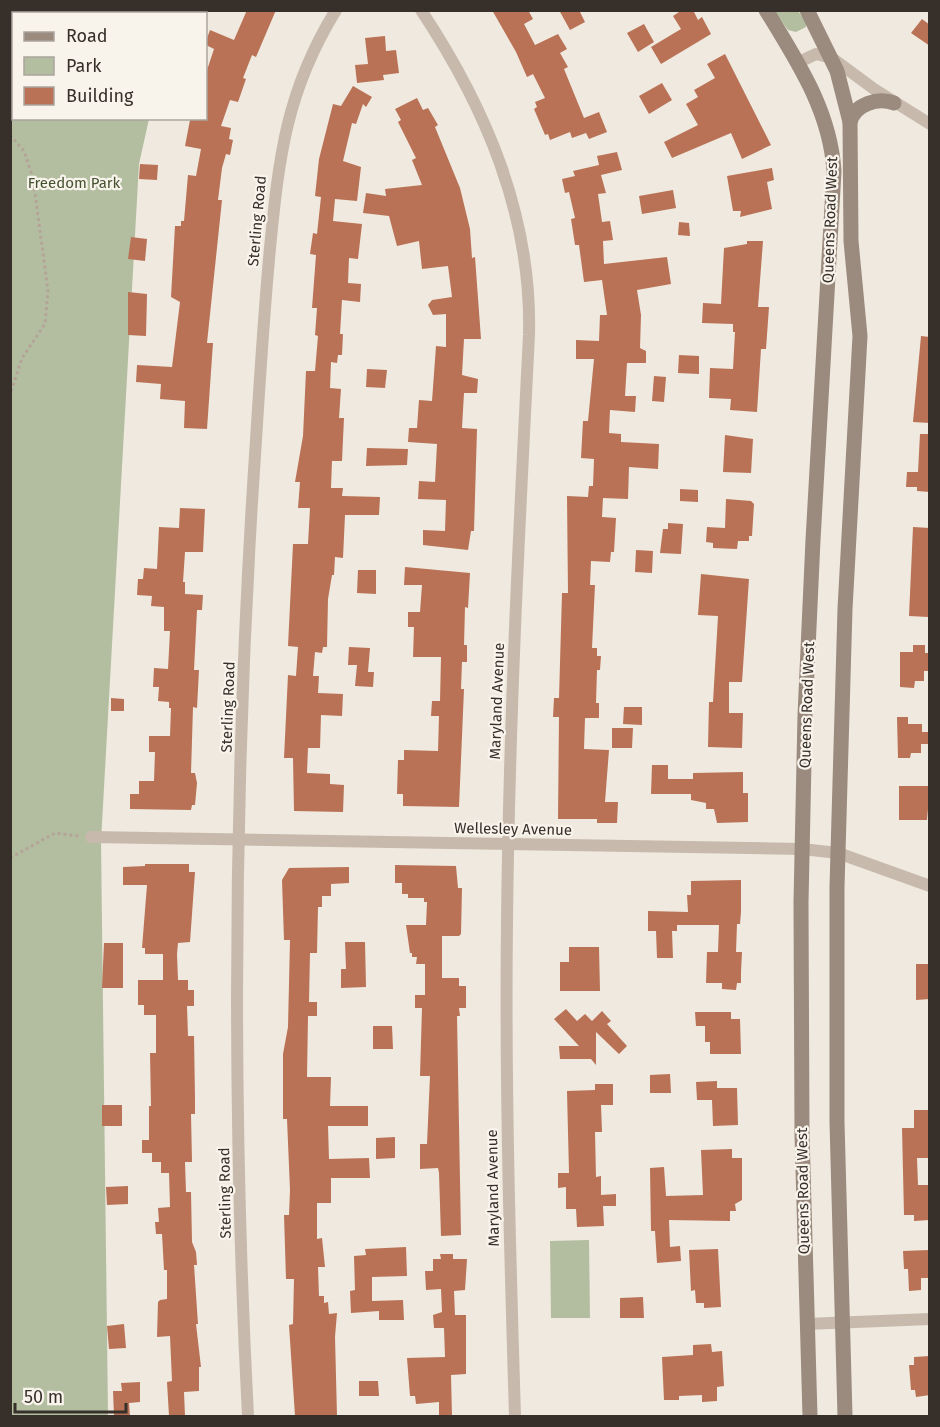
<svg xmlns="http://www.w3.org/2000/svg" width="940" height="1427" font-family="'Fira Sans',sans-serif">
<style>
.green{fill:#b3bea1}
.building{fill:#b97255}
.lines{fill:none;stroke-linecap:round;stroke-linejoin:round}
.path{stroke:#b3a497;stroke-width:3;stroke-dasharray:3 3;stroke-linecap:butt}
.street{stroke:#c7baac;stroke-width:12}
.secondary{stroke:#9b8a7e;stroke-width:15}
.labels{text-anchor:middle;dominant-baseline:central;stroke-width:4.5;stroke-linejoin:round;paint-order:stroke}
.park-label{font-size:15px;fill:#445231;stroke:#f8f3eb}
.street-label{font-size:15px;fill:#362f2a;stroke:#f8f3eb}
</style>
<rect width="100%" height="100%" fill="#f0e9df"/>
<!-- green -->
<g class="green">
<path d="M11,11H185L184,14H14V118L149,119L139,164L101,841L108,1416H11Z"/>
<path d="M774,11H798L806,22V27L796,32L788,30Z"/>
<path d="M589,1240L590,1318H551L550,1241Z"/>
</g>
<!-- building -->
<g class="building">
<path d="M247,10H276L256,57L252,55L243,78L246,79L238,102L230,100L221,126L231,128L229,139L233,140L230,155L226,154L222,168L218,200H222L207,343H213L207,429L184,428L185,401L160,399L161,384L136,382L137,365L172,367L180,302L171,297L175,226H181V221H184L188,175L196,176L201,149L185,146L190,120H206V73L214,49L206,45V41L210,30L234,40Z"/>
<path d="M492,10H528L533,19L524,24L535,45L558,34L567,49L560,53L568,67L564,69L584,118L599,112L607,132L589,139L586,133L572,138L570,132L550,140L548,134L545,135L534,109L537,107L535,102L545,98L533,74L527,77L516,52Z"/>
<path d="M559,10H579L585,22L570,30Z"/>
<path d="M682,10H693L698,20L702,17L711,34L661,64L651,47L681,29L673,16Z"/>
<path d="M922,19L930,25V46L911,33Z"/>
<path d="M644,24L654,42L638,52L627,33Z"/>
<path d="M385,36L386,51L396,50L399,73L383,75L384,80L357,83L355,65L368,64L365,38Z"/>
<path d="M725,54L771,145L742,159L731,133L672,158L664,142L698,125L686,104L698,97L694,90L715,78L707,64Z"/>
<path d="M662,83L672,100L649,114L639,96Z"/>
<path d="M353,86L372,97L366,107L363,104L356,124L352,123L343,161L361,167L357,201L335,199L333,221L362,224L358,259L349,258L348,283L361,284L360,302L342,300L340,334H343L342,355H338L337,363L331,362L330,388L341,389L339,418H344L342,461H332L331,488H343L342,496L380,497L379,515H345L343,558L335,557L334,575H332L328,599L327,647H323L322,653L315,652L313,676H319L318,693L343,694L342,716L321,715L320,748H308L307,773L330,774V784L344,785L343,812L294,811L293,758H284L288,675L296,676L298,647L288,646L293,544H308L310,508H298L300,482H295L303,436L306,371H315L318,336L315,335L317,308H312L316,255L310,254L313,233L317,234L321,197L315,196L319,159L333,104L341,106Z"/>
<path d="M417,98L423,110L428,108L438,125L435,127L460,188L470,229L472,258L475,257L481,339H464L462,375L478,379L477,393H464L462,428L477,429L474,531H471L468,550L423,545V530L445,531L446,500L418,499L419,481L435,482L437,444L408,442L409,428H417L419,400L432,401L436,346L446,347V314L433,315L428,305L432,300L452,297L448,266L422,269L419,241L397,246L389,216L363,213L366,193L386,196L385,189L422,185L412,160L416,158L398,122L401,120L395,109Z"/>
<path d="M617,152L622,170L601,175L606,193L598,194L602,222L610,221L613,240L603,241L604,264L667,257L671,284L637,290L641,315L640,348L646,351V363H627L625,396H636L635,412L610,410L609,433L621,434V442L659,444L658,469L629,467L628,499L603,498L602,517L616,518L614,552H611L610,562L591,561L590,585H595L592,648H597V656H601L600,670H597L596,703H599V718H585L584,749L609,750L605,802H618L617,823H597V819H558L559,717H553L554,698H559L562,593H568L567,496L588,497L589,486H593L594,459L581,458L583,421H588L594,359H576V340L599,341L600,315H607L602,280L584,282L579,245H575L571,219L575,218L569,192L565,193L562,179L575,176L573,171L599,165L597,156Z"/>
<path d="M140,164L158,165L157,180L139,179Z"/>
<path d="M772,168L774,180L767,182L772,209L740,217L741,211H733L727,176Z"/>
<path d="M673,190L676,208L642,214L639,196Z"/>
<path d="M679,222L689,223L690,236L678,235Z"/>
<path d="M131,237L147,239L145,261L128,259Z"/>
<path d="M747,241H763L758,307H769L766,349H761L757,412L730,410L731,399L709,398L710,368L733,369L735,332H733V324L702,323L703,303L721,304L724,248L747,244Z"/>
<path d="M128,292L147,294L146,336L128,335Z"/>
<path d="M921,336L930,337V423L913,422Z"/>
<path d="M679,355L699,356V374L678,373Z"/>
<path d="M367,369L387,370L385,388L366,387Z"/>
<path d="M654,376L666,377L664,402L652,401Z"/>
<path d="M920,434H930V492L917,491V487H906L907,472H918Z"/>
<path d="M725,435L753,439L751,473L723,472Z"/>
<path d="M367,448L408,449L407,465L366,466Z"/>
<path d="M680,489L698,490V502L680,501Z"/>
<path d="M726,499L751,501L754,504L752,536H749V541H738L737,549L713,548V543L706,542L707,527L725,528Z"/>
<path d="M180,508L205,509L203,552H185L183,582H185V594L203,595L202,610H197L194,670H199L197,708L193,707L191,773H195L197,783L195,805H192L191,810L130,809V794H139V781H154L155,752H149V736H170L171,708H169V702L158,701L159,687H153L154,668L168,669L170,631H164V607L151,606L152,596L137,595L138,579H143L144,568L157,569L159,527L179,528Z"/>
<path d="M668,523L683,524L681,554L660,553L663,529H668Z"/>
<path d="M913,527L930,528L928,617L909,616Z"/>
<path d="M636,550L653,551L652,573L635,572Z"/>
<path d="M405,567L470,573L468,608L465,607L464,645H467V662H462L461,689H464L459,807L403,806V794H397L398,760H404V750L438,751L439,716H431L432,701H440L441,657H413L414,627H408V612H420L422,585H404Z"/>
<path d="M358,570H376V594L357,593Z"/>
<path d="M701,574L749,579L742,682H729V713H743L742,748L708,747L709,702H713L718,616L698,615Z"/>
<path d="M913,645H925V653H930V671H924V681H915L914,688L900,687V652H913Z"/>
<path d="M349,647L370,648L368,672H374L373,687L355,686L357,665H348Z"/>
<path d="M111,698L124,699V711H111Z"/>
<path d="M624,707H642V725L623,724Z"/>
<path d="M897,717H908V724H922V732H930V744H921V753H911L910,758H898Z"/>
<path d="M612,728H633L632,748H612Z"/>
<path d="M652,765H668V779H693V773L743,772V793H748V822L717,823L714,809H706V803L691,800V794H651Z"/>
<path d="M899,786H930L927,820H899Z"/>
<path d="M145,864H189V872H195L190,942L178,943L177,954L178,980H188V990H194V1006H187L188,1036H194L195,1099V1114H191L192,1162H185L186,1192H191L192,1242L196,1252L197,1265H194L198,1324H196L201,1367H199V1391L184,1392L185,1416H169L167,1382L172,1381L170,1336L157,1337L158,1302L160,1300L167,1299V1270H164L162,1234H156L155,1222H159L158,1208L170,1207L169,1173H161V1162H152V1153H142V1140H149V1106H151L150,1053H156V1015H144V1005H138V980H163V954H145V948H142L147,885H123V867L145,866Z"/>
<path d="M395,865L456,866L458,888H462L461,934L459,936H442V978H459V986H466V1008H459L460,1016H457L461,1235L441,1236L439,1173L438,1168L420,1169V1144H427L430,1076H420L422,1008H415V995H425V964H416L417,957H412V953H410L406,925H426L427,902H424V898H408V894H402V883H395Z"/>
<path d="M349,867V883L331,884V896H322V907H318L317,953H310L309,1002H317V1016H308L307,1077H331L330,1106H368V1126H328L329,1159L369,1158L370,1178H331V1203H317V1239L322,1238L325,1267H318L319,1296H324V1303L328,1302L329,1314L337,1313L335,1337L337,1416H295L289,1325L293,1324L294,1279H286L284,1215H289L290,1190L287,1119H283V1054L288,1027L290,940H284L282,880L289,868Z"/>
<path d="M741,880V912L740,924H737L736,952H742L741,972V983H737L736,990L722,989V983H706L707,952H718L719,925H677V931H672L673,958H657L656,931H648V911L688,912L687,895H691V881Z"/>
<path d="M345,942H365L366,987L341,988V969H346Z"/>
<path d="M104,943H123V988H102Z"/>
<path d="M569,947H599L600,991H560V962H569Z"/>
<path d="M916,964H930V999L916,1000Z"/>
<path d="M566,1009L577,1021L585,1014L592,1021L602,1011L611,1021L607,1024L627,1046L619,1054L596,1032V1065L591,1059H560L559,1046H579L554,1019Z"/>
<path d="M695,1012H731V1019H740L741,1054H710V1042H705V1026H696Z"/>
<path d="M373,1026H392L393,1049H373Z"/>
<path d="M670,1074L671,1093H650V1075Z"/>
<path d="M717,1081V1088H737L738,1125L713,1126L712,1100H697L696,1082Z"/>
<path d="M595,1084H613V1105H601L602,1132H595L596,1177L601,1176V1195L616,1194V1206H603L604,1226L577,1227L576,1209H566V1187L558,1188V1173H569L567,1091L595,1090Z"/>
<rect x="102" y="1105" width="20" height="21"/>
<path d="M914,1110H930V1158H917L918,1185H930V1220L914,1221V1215H904L902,1128H914Z"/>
<path d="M395,1137V1158L376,1159V1138Z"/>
<path d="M732,1149V1158H742V1200L735,1204L736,1211H730V1221L669,1220L670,1247L680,1246L681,1261L657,1263L655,1231H651L650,1168L664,1167L666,1196L703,1195L701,1150Z"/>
<path d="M128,1186V1204L107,1205L106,1187Z"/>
<path d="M406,1247L407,1276L372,1277V1301L403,1300L404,1320H379V1311L351,1313L350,1291L355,1290L354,1256L366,1255L365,1249Z"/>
<path d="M718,1249L721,1307L704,1308V1303H696L695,1290L691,1291L689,1250Z"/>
<path d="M929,1250L930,1278H921V1290L909,1291L908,1269H904L903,1251Z"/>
<path d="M440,1254H453V1259H467L465,1290L454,1291L455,1315H466V1374L451,1375L452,1416H439V1402L416,1404L415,1396H410L407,1358L445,1357L444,1328H434L433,1315L442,1312L441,1289L426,1290L425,1271H433V1259H441Z"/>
<path d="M643,1297L644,1318H620V1298Z"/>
<path d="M124,1324L126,1348L109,1349L107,1326Z"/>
<path d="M711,1344L712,1352L722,1351L724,1386L717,1387V1401L702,1402V1395L679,1396V1400H664L662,1357L693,1355V1345Z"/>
<path d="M930,1356V1395L916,1397L915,1390H911L909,1365H914V1357Z"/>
<path d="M359,1381H378L379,1396H359Z"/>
<path d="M140,1382V1402L129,1403L130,1416H114L113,1391H122L121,1383Z"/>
</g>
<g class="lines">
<!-- path -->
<g class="path">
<path d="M19,14V10"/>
<path d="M10,76L14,55"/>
<path d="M10,135L24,151L33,178L48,291L45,324L22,358L10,395"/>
<path d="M10,613V640"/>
<path d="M10,858L55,833L79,836"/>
</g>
<!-- street -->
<g class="street">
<path d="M421,10C486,108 532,216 529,335C519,531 509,726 507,922C505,1087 510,1252 515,1416"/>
<path d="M797,63L816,54L832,58L874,89L930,124"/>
<path d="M91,837L802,849L838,853L930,886"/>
<path d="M806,1324L930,1319"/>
<path d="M248,1416C231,1092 234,764 256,440C260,376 264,312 270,248C279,157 286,91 336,10"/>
</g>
<!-- secondary -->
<g class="secondary">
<path d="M766,10C797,61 830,110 834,171L813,540L805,715L801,902L802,1134L810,1416"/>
<path d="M807,10L837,71L850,122L851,241L860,336L845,609L837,887V1122L845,1416"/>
<path d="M850,122C855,104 878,97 894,103"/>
</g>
</g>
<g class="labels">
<!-- park labels -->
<g class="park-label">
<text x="74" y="183">Freedom Park</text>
</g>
<!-- street labels -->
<g class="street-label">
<text transform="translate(830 220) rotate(-88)">Queens Road West</text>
<text transform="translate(257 221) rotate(-85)">Sterling Road</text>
<text transform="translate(497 701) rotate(-88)">Maryland Avenue</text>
<text transform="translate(807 705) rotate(-88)">Queens Road West</text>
<text transform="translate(228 707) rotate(-88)">Sterling Road</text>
<text transform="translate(513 829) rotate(1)">Wellesley Avenue</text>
<text transform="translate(493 1188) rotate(-91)">Maryland Avenue</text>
<text transform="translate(803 1191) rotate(-91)">Queens Road West</text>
<text transform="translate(225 1193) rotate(-91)">Sterling Road</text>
</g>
</g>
<!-- border -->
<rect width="940" height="1427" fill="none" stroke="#362f2a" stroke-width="24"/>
<!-- legend -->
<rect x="12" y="12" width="195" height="108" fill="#f8f3eb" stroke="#aaa59e" stroke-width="1.5"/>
<rect x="24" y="32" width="30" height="9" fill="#9b8a7e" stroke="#aaa59e" stroke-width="1.5"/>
<text x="66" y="42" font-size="18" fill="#362f2a">Road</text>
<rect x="24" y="57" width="30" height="18" fill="#b3bea1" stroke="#aaa59e" stroke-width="1.5"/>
<text x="66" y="72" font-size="18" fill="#362f2a">Park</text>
<rect x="24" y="87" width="30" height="18" fill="#b97255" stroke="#aaa59e" stroke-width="1.5"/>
<text x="66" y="102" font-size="18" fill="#362f2a">Building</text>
<!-- scale -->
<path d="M15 1403v9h111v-9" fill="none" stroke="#362f2a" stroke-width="3"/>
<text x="24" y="1403" font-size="18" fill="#362f2a" stroke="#f8f3eb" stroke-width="4.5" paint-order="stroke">50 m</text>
</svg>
